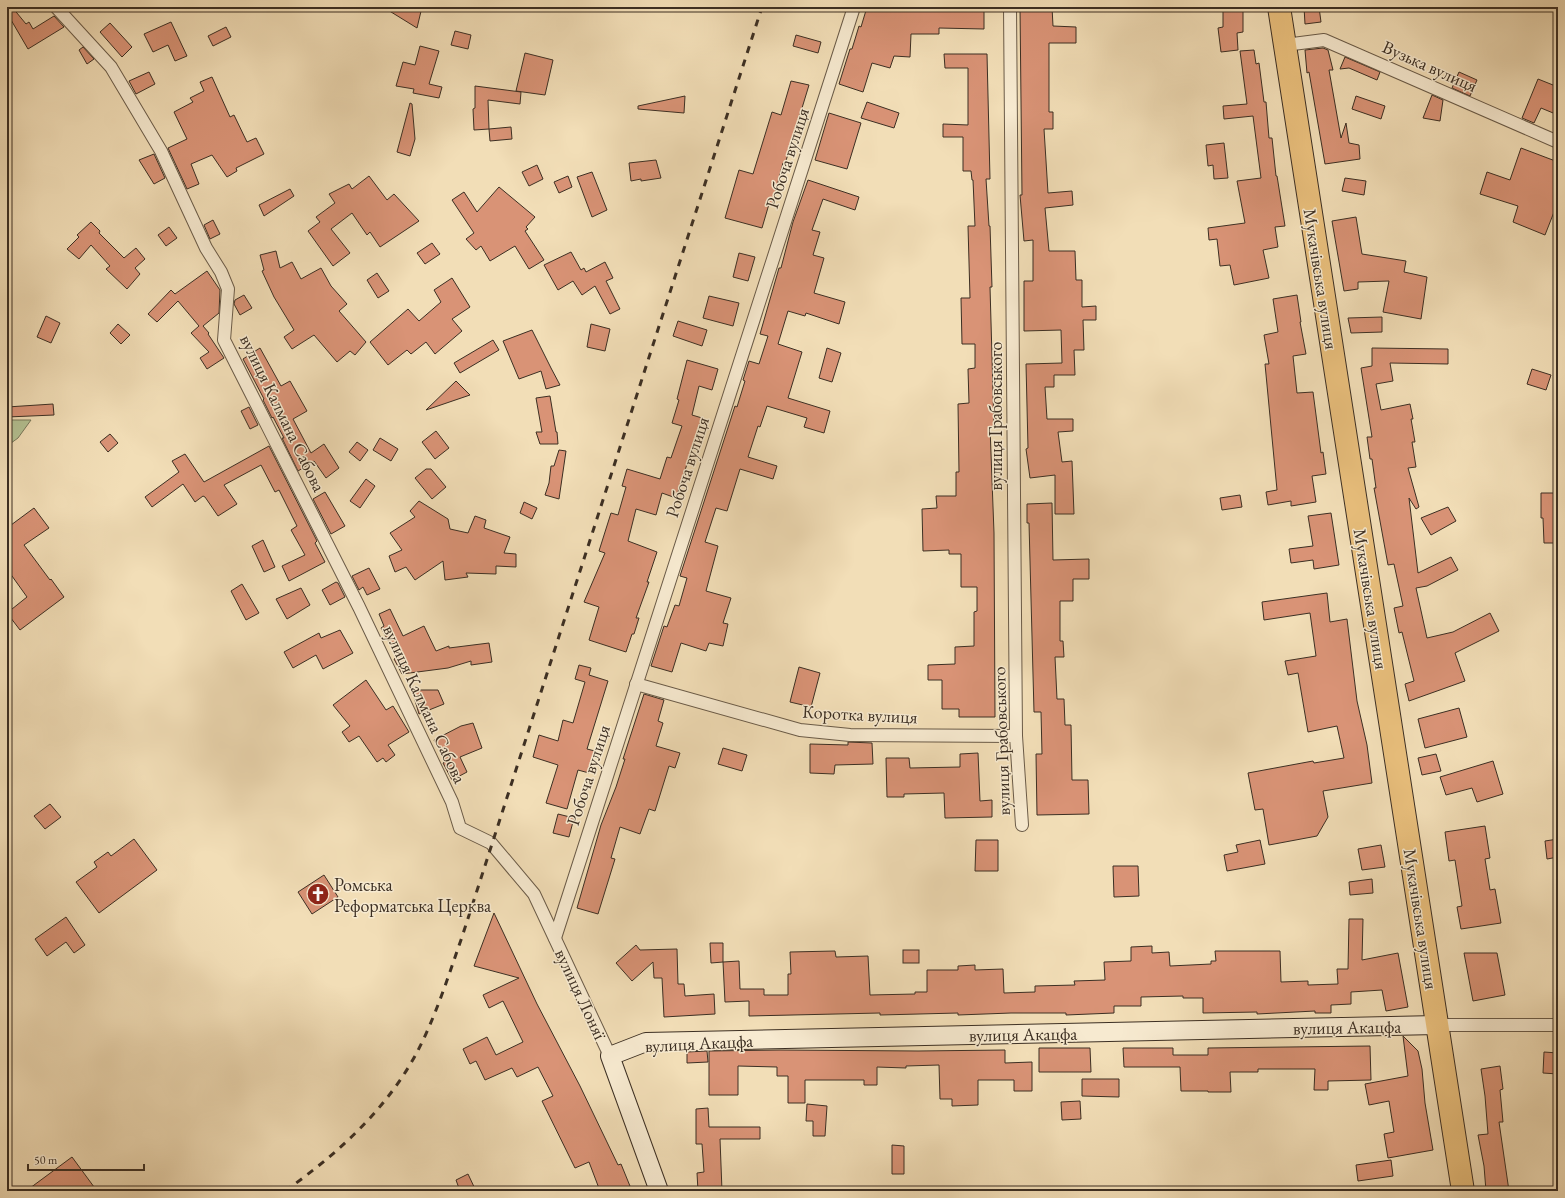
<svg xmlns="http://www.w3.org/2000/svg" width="1565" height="1198" font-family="'EB Garamond',serif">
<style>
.green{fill:#b4c293;stroke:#78785b}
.building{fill:#d99376;stroke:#3c2f23}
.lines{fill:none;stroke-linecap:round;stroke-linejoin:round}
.street-casing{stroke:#6a5b48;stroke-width:14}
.secondary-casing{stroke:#3c2f23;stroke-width:20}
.highway-casing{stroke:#3c2f23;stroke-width:24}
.street{stroke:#f7ead0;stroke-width:12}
.secondary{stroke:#f7ead0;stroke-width:18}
.highway{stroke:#e9bf7c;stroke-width:22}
.rail{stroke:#3c2f23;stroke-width:3;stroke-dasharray:7 7;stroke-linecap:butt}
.labels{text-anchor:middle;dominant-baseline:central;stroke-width:3;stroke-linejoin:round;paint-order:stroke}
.street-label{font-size:18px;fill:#3c2f23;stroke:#f7ead0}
.poi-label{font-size:18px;fill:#3c2f23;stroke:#f7ead0;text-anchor:start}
</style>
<rect width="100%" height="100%" fill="#f2deb7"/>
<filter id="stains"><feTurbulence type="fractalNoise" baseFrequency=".005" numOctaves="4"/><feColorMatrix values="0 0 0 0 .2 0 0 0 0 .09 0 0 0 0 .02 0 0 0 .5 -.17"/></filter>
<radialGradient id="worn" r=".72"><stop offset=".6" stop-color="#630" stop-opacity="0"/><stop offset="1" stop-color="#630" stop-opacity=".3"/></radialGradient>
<!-- green -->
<path class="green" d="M7,420H31L18,438L7,446Z"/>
<!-- building -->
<g class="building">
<path d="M7,7H12L26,24L29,22L33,29L54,16L64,27L28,49L7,13Z"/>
<path d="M383,7H422L417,28Z"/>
<path d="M867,7H984V29L939,28V34H911L910,57L894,56L890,68L872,63L863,92L839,84L850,49H852L859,26L861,27Z"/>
<path d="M1020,7H1052L1053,26L1076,27V43H1049V112H1053V129H1044L1048,193L1072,191L1073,205L1045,208L1049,251H1075L1076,280H1082V307L1096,306V320H1083L1084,350H1074L1075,375H1054V387H1045L1047,419H1073V431L1058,432L1062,462L1072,461L1074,514H1055V475L1030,478L1026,449L1028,448L1026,364L1062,363L1061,330L1024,331V281H1033V240L1024,241L1020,195H1022Z"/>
<path d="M1223,7H1243V32L1237,33L1238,50L1221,52L1218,28L1223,27Z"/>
<path d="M1304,7H1319L1321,22L1305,24Z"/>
<path d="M171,22L187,56L175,61L168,45L153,52L144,34Z"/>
<path d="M110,23L132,47L122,57L100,32Z"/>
<path d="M226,27L231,37L213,46L208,36Z"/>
<path d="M455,31L471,35L468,49L451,45Z"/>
<path d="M796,35L821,42L818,53L793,46Z"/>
<path d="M420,46L439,51L429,84L442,87L439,98L413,93L414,89L396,86L403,62L415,65Z"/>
<path d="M83,47L94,59L87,64L79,50Z"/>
<path d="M1323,48L1328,50L1333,70H1329L1341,138L1346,123L1349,143L1359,145L1360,159L1325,164L1309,72L1307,73L1305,50Z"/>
<path d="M1254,50L1256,64L1259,63L1264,102H1266L1269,138H1272L1276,176H1277L1285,226L1275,227L1278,247L1263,250L1269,278L1234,285L1230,265L1220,266L1217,239L1209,240L1208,228L1245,223L1237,181L1261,178L1253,116L1224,119L1223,106L1247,104L1240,51Z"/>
<path d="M525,53L553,60L545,95L516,91Z"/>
<path d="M944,54H987L990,179H986L989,226H990L992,287H990L994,427H990L994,533L995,717H959V709H942V680H928V665L955,664V647L974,646V612L977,611V587H961V554H949V550L923,551L922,509L937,508L936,496H956V472H959L958,404L969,403L968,369L975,368V344H962L961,298H970L968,226H975L973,180H972L971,171H963V137H943V124L968,125V68H945Z"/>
<path d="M1345,57L1380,72L1377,80L1349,68L1340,69Z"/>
<path d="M149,72L155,84L136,94L129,81Z"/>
<path d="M1459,72L1477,80L1470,96L1452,88Z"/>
<path d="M212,77L230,117L234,115L247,142L256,138L264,154L236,168L237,171L227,177L212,155L191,164L199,184L187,189L168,148L187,139L174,112L193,102L190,98L204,91L200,82Z"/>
<path d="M1538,79L1558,87V115L1541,108L1534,123L1522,118Z"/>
<path d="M791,81L809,85L785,164L783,163L772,205L769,204L762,228L725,218L739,170L753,174L772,112L781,115Z"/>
<path d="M475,86L521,92L520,104L488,100L489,129L474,130L473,109L475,108Z"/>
<path d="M1432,95L1443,100L1440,121L1423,118Z"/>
<path d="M685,96L684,113L638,109V106Z"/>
<path d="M1356,96L1385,106L1381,119L1352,109Z"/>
<path d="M867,102L899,113L894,128L861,118Z"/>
<path d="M410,103L412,104L415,139L410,156L397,152Z"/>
<path d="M829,113L861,123L847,169L815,160Z"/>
<path d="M511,127L512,139L490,141L489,129Z"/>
<path d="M1224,143L1228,178L1214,179L1213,165L1208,166L1206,145Z"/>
<path d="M1521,148L1558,162V214L1554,212L1545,235L1513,222L1518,206L1480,194L1487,172L1510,180Z"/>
<path d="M154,154L165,178L154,184L139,160Z"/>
<path d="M656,160L661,178L641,181V179L631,181L629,163Z"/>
<path d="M537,165L543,179L529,186L522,172Z"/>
<path d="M592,172L607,210L592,217L577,177Z"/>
<path d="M369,176L387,200L394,194L419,221L380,247L370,232L367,235L352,213L331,229L350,253L333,266L308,231L320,222L316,217L335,203L329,194L349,184L352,189Z"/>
<path d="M568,176L572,187L559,193L554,182Z"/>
<path d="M1345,178L1366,181L1364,195L1342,191Z"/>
<path d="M808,180L859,197L855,210L823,199L812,230L820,232L813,255L824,258L814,293L845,302L839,324L806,313L805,316L788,311L778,344L802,352L788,398L830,411L824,433L804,427L807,418L767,406L760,427L758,426L748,457L777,466L773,479L740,469L727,511L716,508L705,542L718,546L706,591L731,598L723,623L728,624L723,646L709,643L706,651L681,643L672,672L651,666L664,626L667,627L675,605L679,606L687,578L680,576L735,406L737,407L745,381L743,380L749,361L759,364L768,336L760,334L779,268H781L793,222Z"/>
<path d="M499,187L535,217L526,227L528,229L525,231L544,260L529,269L515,246L490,261L481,246L476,250L466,239L474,233L452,200L464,192L477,212Z"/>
<path d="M290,189L294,196L264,216L259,205Z"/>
<path d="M1356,217L1362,254L1406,261L1404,272L1427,277L1421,319L1383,312L1389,281L1358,282V289L1344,291L1332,221Z"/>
<path d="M213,220L220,234L210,239L204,225Z"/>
<path d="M91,222L100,231L99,233L124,258L136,248L145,259L135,268L140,274L127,289L106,269L110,266L91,245L79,259L67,249L79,237L77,235Z"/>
<path d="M169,227L177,238L166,246L158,235Z"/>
<path d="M432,243L440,254L425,264L417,253Z"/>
<path d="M276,251L280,268L292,262L301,279L321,268L331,286L347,304L339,311L366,342L355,355L350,351L337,362L314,335L292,349L284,337L294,330L274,297L262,271L264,270L260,255Z"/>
<path d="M571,252L581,270L584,268L586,272L605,262L613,278L606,281L620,309L610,314L595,286L582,295L573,281L558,290L544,265Z"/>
<path d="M739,253L755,257L748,281L733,277Z"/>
<path d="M207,271L220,290L219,313L203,326L209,333L208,334L224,358L207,369L200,358L209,352L191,333L199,326L178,301L157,322L148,314L171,290L175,294Z"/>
<path d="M377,273L389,291L378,298L367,280Z"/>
<path d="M452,278L470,307L452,319L462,331L435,354L426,342L411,354L407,350L388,365L370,342L408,309L419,321L441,302L434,290Z"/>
<path d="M244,295L252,308L240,315L234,304L235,300Z"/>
<path d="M1297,295L1301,322H1300L1306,354L1293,356L1297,393L1313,392L1321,453L1323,452L1326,474L1312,476L1316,502L1291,506V501L1268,505L1266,492L1277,490L1265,364H1269L1264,335L1278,332L1273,299Z"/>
<path d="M709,296L739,303L733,326L703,318Z"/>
<path d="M46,316L60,323L51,343L37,337Z"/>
<path d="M1382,317V332L1351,333L1348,318Z"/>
<path d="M678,321L707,330L702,346L673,336Z"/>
<path d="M118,324L130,335L121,344L110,333Z"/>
<path d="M591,324L610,329L605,351L587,347Z"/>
<path d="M532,330L551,368L560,385L546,389L541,371L519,379L503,341Z"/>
<path d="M493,340L499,350L460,373L454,363Z"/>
<path d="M260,348L281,386L290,381L307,411L293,419L311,453L324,444L339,468L326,478L314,461L298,471L282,438H284L273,417L272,418L263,400L264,399L243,359Z"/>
<path d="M827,348L841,353L832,382L819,378Z"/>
<path d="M1372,348L1448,349V364L1390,363L1393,381L1376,384L1381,410L1410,404L1413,419H1411L1415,442H1412L1416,467L1408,468L1419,507L1416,509L1409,498L1418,573L1451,557L1458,570L1427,586L1416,588L1427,638L1453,632L1490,613L1499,631L1455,653L1465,681L1409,701L1405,684L1414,681L1402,632L1399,633L1394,608L1403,606L1394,564L1388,565L1374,488H1376L1372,459H1370L1367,437H1372L1361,368L1372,366Z"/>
<path d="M687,360L718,369L712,390L699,386L692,415L702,418L676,498L662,493L656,515L636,509L628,541L657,552L647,582H649L636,618H639L634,634H632L626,652L589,640L599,607L584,602L605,553L599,551L611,513L618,515L626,487L622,486L627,469L660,479L667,457L671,458L682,426L672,423L679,400L677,399Z"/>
<path d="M1532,369L1551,375L1546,390L1527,384Z"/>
<path d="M456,381L470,395L426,410Z"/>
<path d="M550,396L556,432H557L558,444H540L536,432H542L536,398Z"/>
<path d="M53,404L54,415L7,417V407Z"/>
<path d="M249,407L258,425L250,429L241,411Z"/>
<path d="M436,431L449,448L435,459L422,442Z"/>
<path d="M110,434L118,443L108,452L100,442Z"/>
<path d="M380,438L398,449L391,461L373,450Z"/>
<path d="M357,442L368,450L360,461L349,452Z"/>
<path d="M269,446L317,541L315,543L325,562L289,581L282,566L305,555L291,530L297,526L279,490L275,492L261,465L224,485L237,504L218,516L205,497L203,496L195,502L183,484L152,507L145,497L179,472L172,461L185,454L204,482Z"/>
<path d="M559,450L566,451L559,499L545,495L549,483L551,466H554Z"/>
<path d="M426,469H431L446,487L432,499L415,478Z"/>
<path d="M366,479L375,486L360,508L350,501Z"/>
<path d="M325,492L345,526L331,534L313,499Z"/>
<path d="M1541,493H1558V518H1556L1557,543H1544L1543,518H1541Z"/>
<path d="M1240,495L1242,507L1222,510L1220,498Z"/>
<path d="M419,501L448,519L450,529L468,533L475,516L486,520L484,528L510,537L504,553L516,554V567L496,566V574L466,573L468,577L445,580L443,561L415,580L406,567L395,572L389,556L402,550L390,533L415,517L410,511Z"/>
<path d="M524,502L537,508L532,519L520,513Z"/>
<path d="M1052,503L1053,560L1089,559V579H1073V601H1060V641H1063L1064,657H1055L1057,699H1064L1065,725H1071L1072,780H1088L1089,814L1037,815L1036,754H1042L1041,712H1034L1029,523H1027V504Z"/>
<path d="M1448,507L1456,521L1431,535L1421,518Z"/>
<path d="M34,508L49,528L24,545L50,580L51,579L64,597L20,630L7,613L27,597L7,569V528Z"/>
<path d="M1331,513L1339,565L1314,569L1313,560L1291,563L1289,549L1313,546L1308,516Z"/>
<path d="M263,540L275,567L264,572L252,546Z"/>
<path d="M369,568L380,589L367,595L363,587L359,590L352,576Z"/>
<path d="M336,582L338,583L345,597L330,605L322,590Z"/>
<path d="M242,584L259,613L246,620L231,591Z"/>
<path d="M301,588L310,605L287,619L276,599Z"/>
<path d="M1327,593L1330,622L1347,619L1357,701L1367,745L1372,783L1323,791L1328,817L1317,836L1269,845L1263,809L1255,810L1248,773L1313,761L1314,763L1344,758L1337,726L1308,732L1298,673L1288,675L1285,661L1316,656L1310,613L1264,620L1262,602Z"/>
<path d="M390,609L403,636L424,626L436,651L449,646V648L489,643L492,662L471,665V661L448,668L402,674L394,659L396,658L389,642L381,628L384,626L379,614Z"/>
<path d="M340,630L353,653L323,669L316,655L293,668L284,652L319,633L321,638Z"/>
<path d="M579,665L591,668L589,675L608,681L587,749L595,751L589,773L578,770L567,809L546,803L558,765L533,757L539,735L558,741L563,720L573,723L585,682L575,679Z"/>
<path d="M799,667L820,673L811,707L790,702Z"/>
<path d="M366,680L386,710L393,706L409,732L388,745L395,755L386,762L383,758L377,762L359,736L349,742L342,732L350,726L333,705Z"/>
<path d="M412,690H438L444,704L419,714Z"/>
<path d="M644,694L664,700L658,721L663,723L656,746L680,753L675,768L669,766L655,811L649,809L640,834L620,827L611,858L615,859L598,914L577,908L601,825L616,787L625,759H623Z"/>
<path d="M1459,708L1467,737L1425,748L1418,719Z"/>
<path d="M473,723L482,748L460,757L467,772L452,780L443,763L446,761L434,740L461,726Z"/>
<path d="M848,742L872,743L873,764L835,765L834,774L810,773V744L848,745Z"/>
<path d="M723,748L747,755L742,771L718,764Z"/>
<path d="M978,753L980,801L992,800V817L945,818L944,793L904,794V797H887L886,758H909L910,768L960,767V754Z"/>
<path d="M1436,754L1441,771L1422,775L1418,758Z"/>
<path d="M1493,761L1503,794L1477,802L1472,788L1446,795L1440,777Z"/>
<path d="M50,804L61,817L45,829L34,816Z"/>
<path d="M558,814L574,818L569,837L553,833Z"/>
<path d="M1485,826L1490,858L1485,859L1490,890L1495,889L1501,923L1461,929L1457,907L1462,906L1455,860L1449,861L1445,832Z"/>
<path d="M134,839L157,870L99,913L76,882L97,867L94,862L108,852L111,856Z"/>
<path d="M1558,839V857L1547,859L1545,841Z"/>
<path d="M976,840H998V871H975Z"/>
<path d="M1260,840L1265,864L1227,871L1224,855L1238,852L1236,845Z"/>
<path d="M1381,845L1385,867L1362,870L1358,849Z"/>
<path d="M1113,866H1138L1139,896L1114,897Z"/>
<path d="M324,875L338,897L312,914L298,892Z"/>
<path d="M1372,879L1373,893L1350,895L1349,882Z"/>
<path d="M494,913L537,1004L580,1086L618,1165L621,1164L632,1191H600L589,1162L575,1168L542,1101L553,1096L538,1067L517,1077L512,1068L485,1080L476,1061L470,1064L463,1049L487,1037L496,1055L523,1042L503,1001L489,1008L483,995L519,978L474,966Z"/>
<path d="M66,917L85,945L74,953L66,942L47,956L35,939Z"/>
<path d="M1349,919H1363L1362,960L1398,953L1408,1007L1386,1011L1382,990L1351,992V1004L1331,1005V1013H1315V1011L1257,1014V1012L1203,1013V998H1183V996L1141,997V1006H1114V1013L1066,1015V1013H1011L958,1015V1013L880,1015V1013L749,1016V1001L725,1002L723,962L739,961L740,989H764V995H788V974H791L790,952L835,951L836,957L868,956L870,995L915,994V992H927V970H958V966L975,965V970L1003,969L1004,993L1035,992V986L1075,985L1074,981L1105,980L1104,962L1131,961V947L1152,946V953L1169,952L1170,966L1211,964V961H1216L1215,951H1280L1281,982L1308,981V985L1338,984L1337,969H1348Z"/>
<path d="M710,943H723V962L711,963Z"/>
<path d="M636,945L640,950L677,949L678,984H684L685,996L714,994L715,1014L664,1017L662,978H654L653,962L632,981L616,963Z"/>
<rect x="903" y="950" width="16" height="13"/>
<path d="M1464,953H1497L1505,995L1473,1001Z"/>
<path d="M1403,1036L1418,1051L1422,1069L1425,1103L1433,1150L1388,1158L1384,1134L1394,1132L1389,1101L1369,1105L1365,1084L1408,1076Z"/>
<path d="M1370,1046L1371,1080L1328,1081V1090H1314L1315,1069H1258V1072H1230L1231,1092H1208V1091H1181L1180,1067H1124L1123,1048H1173V1055H1208V1048Z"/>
<path d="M1039,1048H1090L1091,1072H1039Z"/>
<path d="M780,1050L918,1051L1005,1050V1063L1032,1062V1091H1014V1080H978V1105L952,1106V1099H940L939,1065L906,1066V1068L877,1067V1085H864V1080H805V1103H788V1076H777V1067L738,1066V1095H709V1051Z"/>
<path d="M707,1051L708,1062L687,1063V1052Z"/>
<path d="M1544,1052L1558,1053V1074L1543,1073Z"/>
<path d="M1500,1066L1503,1089L1500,1090L1503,1122H1499L1509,1191H1486L1484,1166L1478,1135L1488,1134L1485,1096L1481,1069Z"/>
<path d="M1082,1079H1119V1097L1082,1096Z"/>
<path d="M1080,1101L1081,1119L1062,1120L1061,1102Z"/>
<path d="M807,1104L827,1106L825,1136H813V1121H806Z"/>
<path d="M708,1108L709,1127H760V1139H720L722,1191H698L697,1173L704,1172L702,1144H696V1109Z"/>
<path d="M892,1145L904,1146V1174H892Z"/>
<path d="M72,1157L97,1191H26Z"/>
<path d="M1391,1160L1393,1176L1358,1181L1356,1165Z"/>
<path d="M468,1174L476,1191H460L456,1180Z"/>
</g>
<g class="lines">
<!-- street casing -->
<g class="street-casing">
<g id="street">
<path d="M56,7L111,67L161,151L206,248L221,272L228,289L224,340L359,607L452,802L460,828L491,843L534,894L610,1056"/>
<path d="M1010,7L1016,736L1022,825"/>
<path d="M1285,45L1324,40L1558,142"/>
<path d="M636,684L800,730L850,735L1016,736"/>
<path d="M555,938L854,7"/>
<path d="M1437,1025H1558"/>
</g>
</g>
<!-- secondary casing -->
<g class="secondary-casing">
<path id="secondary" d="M659,1191L610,1056L646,1042L1437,1025"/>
</g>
<!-- highway casing -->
<g class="highway-casing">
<path id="highway" d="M1279,7L1463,1191"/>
</g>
<!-- street -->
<use href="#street" class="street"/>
<!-- secondary -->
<use href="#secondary" class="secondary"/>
<!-- highway -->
<use href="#highway" class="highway"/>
<!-- rail -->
<path class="rail" d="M285,1191C336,1155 384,1112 415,1056C435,1019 448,977 462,937L762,7"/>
</g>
<!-- icons -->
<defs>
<g id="church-disc" transform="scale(1.15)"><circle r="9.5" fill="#8f2418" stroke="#f7ead0"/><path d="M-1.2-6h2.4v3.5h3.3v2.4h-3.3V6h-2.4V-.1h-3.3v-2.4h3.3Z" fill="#fff"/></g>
</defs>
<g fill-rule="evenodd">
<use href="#church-disc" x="318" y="894"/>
</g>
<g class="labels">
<!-- street labels -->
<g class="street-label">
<text transform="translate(1430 66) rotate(24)">Вузька вулиця</text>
<text transform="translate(787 158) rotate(-72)">Робоча вулиця</text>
<text transform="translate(1321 279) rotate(81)">Мукачівська вулиця</text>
<text transform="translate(283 413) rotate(64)">вулиця Калмана Сабова</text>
<text transform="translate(995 416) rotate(-90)">вулиця Грабовського</text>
<text transform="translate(687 467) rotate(-72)">Робоча вулиця</text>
<text transform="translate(1371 599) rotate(81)">Мукачівська вулиця</text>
<text transform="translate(425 704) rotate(65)">вулиця Калмана Сабова</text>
<text transform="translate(860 714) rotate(3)">Коротка вулиця</text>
<text transform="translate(1001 741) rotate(-92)">вулиця Грабовського</text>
<text transform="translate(588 775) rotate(-72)">Робоча вулиця</text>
<text transform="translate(1421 919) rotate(81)">Мукачівська вулиця</text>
<text transform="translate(581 994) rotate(65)">вулиця Лоняї</text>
<text transform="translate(1347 1027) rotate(-1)">вулиця Акацфа</text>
<text transform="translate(1023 1034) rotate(-1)">вулиця Акацфа</text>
<text transform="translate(699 1043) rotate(-3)">вулиця Акацфа</text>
</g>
<!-- poi labels -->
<g class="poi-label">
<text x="334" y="884">Ромська<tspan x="334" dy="21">Реформатська Церква</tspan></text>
</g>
</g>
<!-- margin -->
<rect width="1565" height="1198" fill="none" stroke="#f2deb7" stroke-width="24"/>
<rect x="8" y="8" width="1549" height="1182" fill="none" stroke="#3c2f23" stroke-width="2"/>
<rect x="12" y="12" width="1541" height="1174" fill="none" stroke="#3c2f23"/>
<!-- scale -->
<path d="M28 1164v6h116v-6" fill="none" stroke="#3c2f23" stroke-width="2"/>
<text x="34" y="1164" font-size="12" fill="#3c2f23" stroke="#f7ead0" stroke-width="3" paint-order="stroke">50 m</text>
<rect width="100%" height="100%" filter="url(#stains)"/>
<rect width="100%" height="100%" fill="url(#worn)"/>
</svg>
